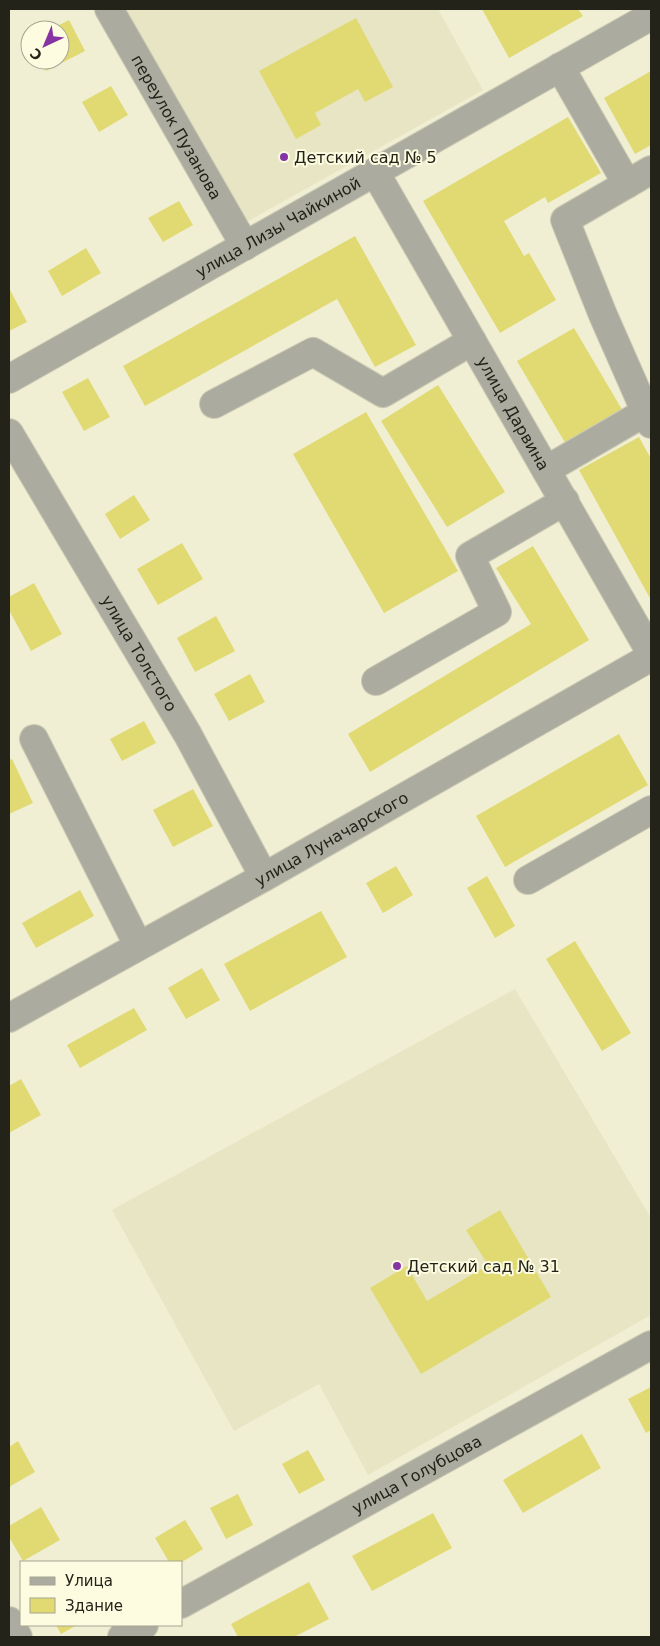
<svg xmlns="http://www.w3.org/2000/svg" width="660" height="1646" font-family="'DejaVu Sans',sans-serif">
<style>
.built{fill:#e7e5c3}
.building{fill:#e1da73}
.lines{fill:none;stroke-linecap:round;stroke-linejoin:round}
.minor-casing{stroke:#cbcab2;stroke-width:30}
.minor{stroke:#acaba0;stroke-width:28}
.poi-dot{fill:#8634a3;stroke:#fdfce1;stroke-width:2}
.labels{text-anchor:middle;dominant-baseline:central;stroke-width:4;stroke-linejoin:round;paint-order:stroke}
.street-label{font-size:16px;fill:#232319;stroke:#fdfce1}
.poi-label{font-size:16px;fill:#232319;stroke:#fdfce1;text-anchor:start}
</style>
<rect width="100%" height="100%" fill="#f0efd4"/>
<!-- built -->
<g class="built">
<path d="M122,9H438L483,90L243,224Z"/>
<path d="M515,989L651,1218V1315L368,1475L319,1384L234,1431L112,1210Z"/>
</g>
<!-- building -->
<g class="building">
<path d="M482,9H578L583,16L509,58Z"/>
<path d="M356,18L393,87L365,102L358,89L315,113L321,125L296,139L259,71Z"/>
<path d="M69,20L85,51L46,71L41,60H60V30H49Z"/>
<path d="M651,71V145L635,154L604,98Z"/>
<path d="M111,86L128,115L99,132L82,102Z"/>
<path d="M568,117L601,173L548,203L545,197L504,221L524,256L529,253L556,300L500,333L423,201Z"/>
<path d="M179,201L193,225L163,242L148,218Z"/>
<path d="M355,236L416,345L375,367L337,299L145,406L123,366Z"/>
<path d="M86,248L101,273L62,296L48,271Z"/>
<path d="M10,290L27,322L9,331V291Z"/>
<path d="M574,328L624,413L567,446L517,361Z"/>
<path d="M88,378L110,417L84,431L62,392Z"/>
<path d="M438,385L505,492L447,527L381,421Z"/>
<path d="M366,412L458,571L384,613L293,454Z"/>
<path d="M639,437L651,459V600L579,470Z"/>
<path d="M134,495L150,520L120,539L105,514Z"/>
<path d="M182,543L203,579L158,605L137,569Z"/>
<path d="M533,546L589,640L370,772L348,734L531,624L496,568Z"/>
<path d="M34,583L62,634L31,651L9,610V597Z"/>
<path d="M216,616L235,651L195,672L177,638Z"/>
<path d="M250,674L265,702L229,721L214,694Z"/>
<path d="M144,721L156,743L122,761L110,739Z"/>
<path d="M619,734L648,785L505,867L476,816Z"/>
<path d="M12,759L33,803L9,814V760Z"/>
<path d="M193,789L213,826L173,847L153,810Z"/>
<path d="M396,866L413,895L383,913L366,883Z"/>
<path d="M487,876L515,926L495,938L467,888Z"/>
<path d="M80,890L94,916L36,948L22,923Z"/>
<path d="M321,911L347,957L250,1011L224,964Z"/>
<path d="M575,941L631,1033L602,1051L546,959Z"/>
<path d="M202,968L220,1000L186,1019L168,988Z"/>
<path d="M134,1008L147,1030L80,1068L67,1045Z"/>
<path d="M21,1079L41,1115L9,1133V1086Z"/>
<path d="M500,1210L551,1297L421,1374L370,1288L407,1266L427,1301L488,1265L466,1230Z"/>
<path d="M651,1387V1430L646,1433L628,1399Z"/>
<path d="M582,1434L601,1468L523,1513L503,1480Z"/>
<path d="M18,1441L35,1472L9,1487V1447Z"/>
<path d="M308,1450L325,1480L299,1494L282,1464Z"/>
<path d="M238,1494L253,1525L226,1539L210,1508Z"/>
<path d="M41,1507L60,1540L23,1561L9,1537V1526Z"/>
<path d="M433,1513L452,1548L372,1591L352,1556Z"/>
<path d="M185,1520L203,1549L182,1562H169L155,1538Z"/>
<path d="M309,1582L329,1619L294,1637H238L231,1624Z"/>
<path d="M56,1625H77L61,1634Z"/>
</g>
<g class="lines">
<!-- minor casing -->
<g class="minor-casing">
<g id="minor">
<path id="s1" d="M109,9L245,246"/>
<path d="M560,67L627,184L565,220L603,315L651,424"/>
<path id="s2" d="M375,172L651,653"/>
<path d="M627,184L651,170"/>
<path id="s3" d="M9,379L651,16"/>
<path d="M214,404L313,352L383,393L472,341"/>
<path id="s4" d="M9,433L188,735L264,877"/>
<path d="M546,470L644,413"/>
<path d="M376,681L497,612L470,556L565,501"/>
<path d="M34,739L138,945"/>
<path d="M528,880L651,810"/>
<path id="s5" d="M9,1018L264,877L651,657"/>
<path id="s6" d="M181,1604L651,1345"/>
<path d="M9,1621L18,1637"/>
<path d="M122,1637L144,1625"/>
</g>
</g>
<!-- minor -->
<use href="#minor" class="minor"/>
</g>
<!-- markers -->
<g class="poi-dot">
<circle cx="284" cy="157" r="5"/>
<circle cx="397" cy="1266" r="5"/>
</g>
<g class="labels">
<!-- street labels -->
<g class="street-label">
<text stroke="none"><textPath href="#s1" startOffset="136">переулок Пузанова</textPath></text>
<text stroke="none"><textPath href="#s3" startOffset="309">улица Лизы Чайкиной</textPath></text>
<text stroke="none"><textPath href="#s2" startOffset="278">улица Дарвина</textPath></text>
<text stroke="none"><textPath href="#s4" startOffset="256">улица Толстого</textPath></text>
<text stroke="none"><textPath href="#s5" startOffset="369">улица Луначарского</textPath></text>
<text stroke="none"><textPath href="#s6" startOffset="269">улица Голубцова</textPath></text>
</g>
<!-- poi labels -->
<g class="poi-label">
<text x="294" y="157">Детский сад № 5</text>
<text x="407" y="1266">Детский сад № 31</text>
</g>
</g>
<!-- border -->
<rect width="660" height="1646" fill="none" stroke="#232319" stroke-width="20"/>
<!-- legend -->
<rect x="20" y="1561" width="162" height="65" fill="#fdfce1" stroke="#a6a591"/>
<rect x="30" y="1577" width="25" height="8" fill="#acaba0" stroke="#a6a591"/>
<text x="65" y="1586" font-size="15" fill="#232319">Улица</text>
<rect x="30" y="1598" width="25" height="15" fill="#e1da73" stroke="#a6a591"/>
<text x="65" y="1611" font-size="15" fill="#232319">Здание</text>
<!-- north arrow -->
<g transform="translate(45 45) rotate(224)"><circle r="24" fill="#fdfce1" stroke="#a6a591"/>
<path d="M0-4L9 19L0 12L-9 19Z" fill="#8634a3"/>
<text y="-8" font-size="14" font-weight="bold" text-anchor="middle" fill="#232319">С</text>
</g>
</svg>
